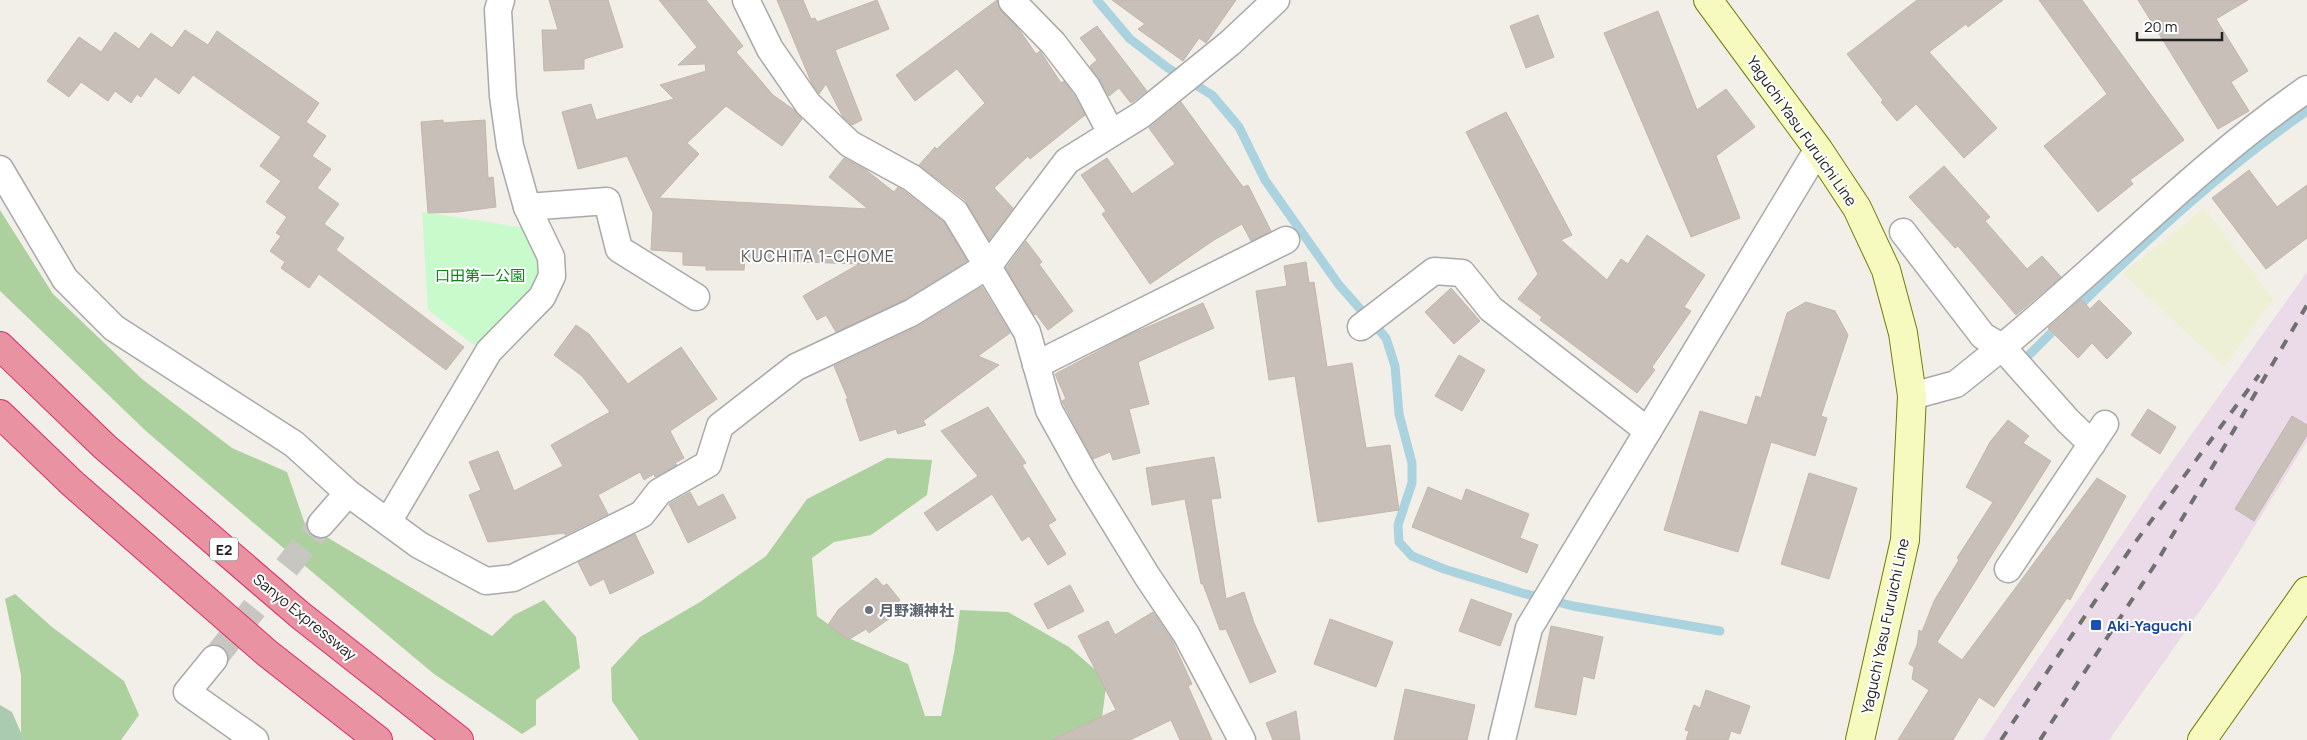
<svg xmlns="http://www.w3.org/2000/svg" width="2307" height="740" font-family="Manrope,'Noto Sans JP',sans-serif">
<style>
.industrial{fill:#ebdbe8}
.farmland{fill:#eef0d5}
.forest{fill:#add19e}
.cemetery{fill:#aacbaf}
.park{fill:#c8facc}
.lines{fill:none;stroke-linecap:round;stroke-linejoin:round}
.stream{stroke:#aad3df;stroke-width:9}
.building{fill:#c7bfb8;stroke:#c4b6ab}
.minor-tunnel{stroke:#c8c6c1;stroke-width:26;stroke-dasharray:26 13;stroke-linecap:butt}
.minor-casing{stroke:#a9a9a9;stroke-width:29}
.secondary-casing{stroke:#707d05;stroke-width:30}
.motorway-casing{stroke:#dc2a67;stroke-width:30}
.minor{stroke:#fff;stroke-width:26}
.secondary{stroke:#f7fabf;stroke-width:28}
.motorway{stroke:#e892a2;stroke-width:28}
.rail{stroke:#707070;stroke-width:4;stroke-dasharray:10 10;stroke-linecap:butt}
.worship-dot{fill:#6b7280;stroke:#fff;stroke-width:2}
.transit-dot{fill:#1a4fb4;stroke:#fff;stroke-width:2}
.labels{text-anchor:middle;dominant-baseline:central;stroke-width:4;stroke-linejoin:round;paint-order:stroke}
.shield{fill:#fff;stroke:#646464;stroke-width:1}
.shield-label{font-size:14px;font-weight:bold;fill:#222}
.street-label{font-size:15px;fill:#222;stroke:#fff}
.park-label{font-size:15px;fill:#0c8416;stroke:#fff}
.worship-label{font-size:15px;font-weight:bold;fill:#5b616d;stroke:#fff;text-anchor:start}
.transit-label{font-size:15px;font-weight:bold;fill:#164399;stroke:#fff;text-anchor:start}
.neighbourhood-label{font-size:16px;letter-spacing:1px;fill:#555;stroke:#fff}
</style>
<rect width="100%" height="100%" fill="#f2efe9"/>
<!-- industrial -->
<path class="industrial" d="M2307,272V441L2223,578L2109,740H1983L2154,487Z"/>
<!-- farmland -->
<path class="farmland" d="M2204,208L2273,299L2224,367L2123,274Z"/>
<!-- forest -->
<g class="forest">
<path d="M0,210L53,294L142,379L232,448L287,472L305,524L492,636L514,615L544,600L576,637L580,668L536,700V725L522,734L434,674L262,530L147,432L0,291Z"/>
<path d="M887,458L932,460L927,495L871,535L834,542L812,558L817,616L846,637L908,664L925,716H941L954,653L960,610L1008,612L1069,647L1107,680L1099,740H639L612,701L611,668L640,637L700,602L766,556L807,499Z"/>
<path d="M15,594L52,627L124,681L139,715L121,740H24L21,735V675L5,599Z"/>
</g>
<!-- cemetery -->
<path class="cemetery" d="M0,705L12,712L24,740H0Z"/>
<!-- park -->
<path class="park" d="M422,212L526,228L542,268L538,291L482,351L428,310Z"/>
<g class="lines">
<!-- stream -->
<g class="stream">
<path d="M1097,0L1130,39L1168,68L1212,95L1239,127L1265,180L1339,285L1386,338L1395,366L1399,414L1412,463V483L1398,525L1399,542L1412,556L1444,569L1522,593L1573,606L1720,631"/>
<path d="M2075,310C2148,238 2223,169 2307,111"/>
<path d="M2030,354L2060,324"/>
</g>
</g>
<!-- building -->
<g class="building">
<path d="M549,0H608L623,47L584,59V69L544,71L542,30H558Z"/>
<path d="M659,0H706L743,46L736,52L773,95L794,110L802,119L782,146L726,106L687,143L699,154L659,198L868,209L829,177L844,158L866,170L894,192L898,187L904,191L944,222L967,261L904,300L836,332L826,315L817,320L803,296L859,264L745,260L744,270H706V266L683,265V252L651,250L653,213L627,156L578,169L562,112L591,104L596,120L674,99L660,85L706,71L705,64L678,65L697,47Z"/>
<path d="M777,0H803L811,19L815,18L817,22L877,0L889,29L835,50L862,120L852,125L843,117L826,84L819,94L812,84Z"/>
<path d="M997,0L1001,11L1018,28L1036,54L1040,51L1061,83L1064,81L1074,95L1085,115L1030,159L1028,156L994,188L1013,208L989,240L965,200L919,165L935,147L937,149L985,103L957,69L915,101L896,75Z"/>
<path d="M1112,0H1236L1206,43L1199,38L1183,61L1138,29L1145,24Z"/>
<path d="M1917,0H2003L1968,27L1966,24L1929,52L1997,128L1964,158L1916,104L1897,121L1881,102L1883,100L1847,54Z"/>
<path d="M2039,0H2082L2184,140L2130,180L2133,184L2098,212L2044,146L2107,94Z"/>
<path d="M2138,0H2248L2216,19L2248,71L2231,82L2249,111L2218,129Z"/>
<path d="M1658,11L1697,110L1726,89L1755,127L1716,156L1740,218L1691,237L1604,33Z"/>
<path d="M1538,15L1554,57L1526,68L1510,26Z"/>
<path d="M1097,26L1147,91L1131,103L1119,88L1109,96L1090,66L1097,60L1080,38Z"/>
<path d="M185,30L208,45L217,31L319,103L306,122L326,136L312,156L331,169L317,188L339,204L324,224L344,238L336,250L464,347L446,370L319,274L309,288L281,268L285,262L270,251L281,236L276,233L287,217L266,202L281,181L260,166L281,137L193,75L179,94L155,77L141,97L137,94L131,103L115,91L108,101L81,82L69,97L47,81L79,37L101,52L115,32L139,49L151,33L172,48Z"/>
<path d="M1181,102L1243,187L1248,185L1271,231L1251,241L1242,224L1214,240L1150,284L1102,214L1106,211L1081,175L1107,158L1132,194L1175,164L1149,128Z"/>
<path d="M1506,112L1572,235L1561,240L1607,280L1621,259L1628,264L1647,235L1705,275L1684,307L1691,311L1652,367L1655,370L1637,393L1540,320L1542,317L1518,299L1538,274L1466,132Z"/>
<path d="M443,120V123L485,120L488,178L493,177L496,207L458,212L428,213L421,122Z"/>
<path d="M1944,166L1990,217L1985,221L2027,269L2042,256L2061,277L2016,315L1958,246L1955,248L1909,197Z"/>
<path d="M2249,170L2277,207L2307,185V238L2266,269L2212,198Z"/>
<path d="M1026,241L1042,262L1039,264L1073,311L1048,330L1036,314L1034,315L1006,268Z"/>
<path d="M1306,262L1309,283L1314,282L1327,367L1352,363L1366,448L1390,445L1399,510L1318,522L1295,376L1269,380L1256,291L1287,286L1284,266Z"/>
<path d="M982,287L1010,333L978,356L999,365L923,421L926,425L898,434L896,429L860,441L846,399H848L834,366L917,327Z"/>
<path d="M1451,288L1480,321L1454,344L1425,312Z"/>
<path d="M2081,299L2090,309L2099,300L2132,333L2107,359L2092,343L2078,358L2048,328Z"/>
<path d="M1806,302L1835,311L1848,335L1821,416L1827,418L1815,456L1771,442L1738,552L1664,530L1700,411L1747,425L1756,396L1761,398L1787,313Z"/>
<path d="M1203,303L1214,328L1138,362L1149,404L1129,409L1140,453L1113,460L1110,452L1093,459L1066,409L1062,401L1066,399L1055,374L1129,335Z"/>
<path d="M576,325L589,334L628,384L681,347L717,399L670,431L684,458L675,463L677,465L655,477L654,474L644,480L640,472L598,495L608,514L565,535L564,533L488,542L469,495L481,490L469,462L498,451L514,491L563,466L551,445L610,412L582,376L554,355Z"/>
<path d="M1459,355L1485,370L1462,411L1435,396Z"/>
<path d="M988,407L1026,463L1022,465L1056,520L1048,525L1066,554L1048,565L1029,536L1022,541L992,494L937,531L924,513L978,476L941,431Z"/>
<path d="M2148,409L2176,427L2160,454L2131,435Z"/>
<path d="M2292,416L2307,425V435L2254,521L2235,509Z"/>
<path d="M2008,420L2029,436L2023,443L2051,461L1937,642L1962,660L2097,478L2126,496L2070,600L2067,598L1994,707L1979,697L1953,740H1898L1929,690L1912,679L1914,667L1909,664L1917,645L1919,630L1922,632L1934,601L1959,560L1957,558L1993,502L1966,487L1990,442Z"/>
<path d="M1214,457L1221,498L1211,499L1226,599L1244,592L1254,623L1276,672L1250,683L1226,629L1220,630L1203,584H1201L1185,499L1152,505L1146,468Z"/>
<path d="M1809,473L1857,488L1829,579L1781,564Z"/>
<path d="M1428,487L1462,501L1466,489L1529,514L1520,538L1538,545L1527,573L1412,527Z"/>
<path d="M690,492L698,507L723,494L736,518L688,543L669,504Z"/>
<path d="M635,534L654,573L610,594L604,579L590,586L578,562Z"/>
<path d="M876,578L883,586L887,584L900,600L895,604L901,610L869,633L866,629L848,640L828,625L838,610Z"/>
<path d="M1070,585L1084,611L1048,629L1034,604Z"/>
<path d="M1471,599L1512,614L1500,646L1459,631Z"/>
<path d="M1153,612L1172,640L1192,684L1188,686L1212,740H1180L1171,720L1130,740H1051L1116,710L1078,636L1108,621L1115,635Z"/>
<path d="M1330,619L1393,642L1376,687L1314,664Z"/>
<path d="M1551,626L1603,637L1594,679L1583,676L1576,715L1535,707Z"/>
<path d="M1405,689L1475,705L1467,740H1394Z"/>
<path d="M1706,690L1750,706L1740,734L1731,731L1728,740H1686L1689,731L1685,730L1694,705L1700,708Z"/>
<path d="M1296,711L1300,740H1273L1266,723Z"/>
</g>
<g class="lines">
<!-- minor-tunnel -->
<path class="minor-tunnel" d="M214,659L321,524"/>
<!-- minor casing -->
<g class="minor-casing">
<g id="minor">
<path d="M746,0L770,49L808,104L850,144L912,178L955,212L1027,332L1049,410L1085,475L1147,576L1186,634L1242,740"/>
<path d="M1012,1L1053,43L1087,87L1111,133"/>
<path d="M0,169L65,279L114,328L294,444L348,493L419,545L486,581L513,578L642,514L659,492L708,464L720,426L796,367L911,313L989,265L1067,161L1141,115L1230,43L1276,0"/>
<path d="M527,207L607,201L619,249L696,297"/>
<path d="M1903,232L1983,336L2002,347C2105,263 2197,165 2307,89"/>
<path d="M1361,327L1434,271L1462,273L1491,309L1648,431"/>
<path d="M1036,365L1286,240"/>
<path d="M1912,396L1956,384L2002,347L2068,421L2092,444"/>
<path d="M388,522L489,351L542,297L552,276L551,257L527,207L510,146L503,96L498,10L501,0"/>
<path d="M321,524L348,493"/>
<path d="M2008,569L2105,424"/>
<path d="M214,659L187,692L255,740"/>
<path d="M1502,740L1529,628L1818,149"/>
</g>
</g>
<!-- secondary casing -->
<g class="secondary-casing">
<g id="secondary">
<path d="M1708,0L1818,149L1857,208L1886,270L1903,333L1912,396L1905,540L1860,740"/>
<path d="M2202,740L2307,591"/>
</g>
</g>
<!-- motorway casing -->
<g class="motorway-casing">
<g id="motorway">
<path d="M0,346L105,447L300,615L459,740"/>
<path d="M0,414L73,484L267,653L378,740"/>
</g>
</g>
<!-- minor -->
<use href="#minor" class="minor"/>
<!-- secondary -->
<use href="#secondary" class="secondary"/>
<!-- motorway -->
<use href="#motorway" class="motorway"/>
<!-- rail -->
<g class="rail">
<path d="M2001,740L2131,548L2259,375"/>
<path d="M2040,740L2158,560L2307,305"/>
</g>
</g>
<!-- markers -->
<circle class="worship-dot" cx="869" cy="610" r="5"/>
<rect class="transit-dot" x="2090" y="619" width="12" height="12" rx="2.5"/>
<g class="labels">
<!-- shield labels -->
<rect class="shield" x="210" y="537.5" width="28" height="23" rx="4"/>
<g class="shield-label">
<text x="224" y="549">E2</text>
</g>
<!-- street labels -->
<g class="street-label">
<text transform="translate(1802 131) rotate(55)">Yaguchi Yasu Furuichi Line</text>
<text transform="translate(305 617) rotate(39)">Sanyo Expressway</text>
<text transform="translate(1885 626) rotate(-78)">Yaguchi Yasu Furuichi Line</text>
</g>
<!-- park labels -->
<g class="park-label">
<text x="480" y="275">口田第一公園</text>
</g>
<!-- worship labels -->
<g class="worship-label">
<text x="879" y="610">月野瀬神社</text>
</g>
<!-- transit labels -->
<g class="transit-label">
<text x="2107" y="625">Aki-Yaguchi</text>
</g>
<!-- neighbourhood labels -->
<g class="neighbourhood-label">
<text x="818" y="256">KUCHITA 1-CHOME</text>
</g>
</g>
<!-- scale -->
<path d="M2137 32v8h85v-8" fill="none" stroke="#222222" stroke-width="2.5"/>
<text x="2144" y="32" font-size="15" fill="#222222" stroke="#ffffff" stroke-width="4" paint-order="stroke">20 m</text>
</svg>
